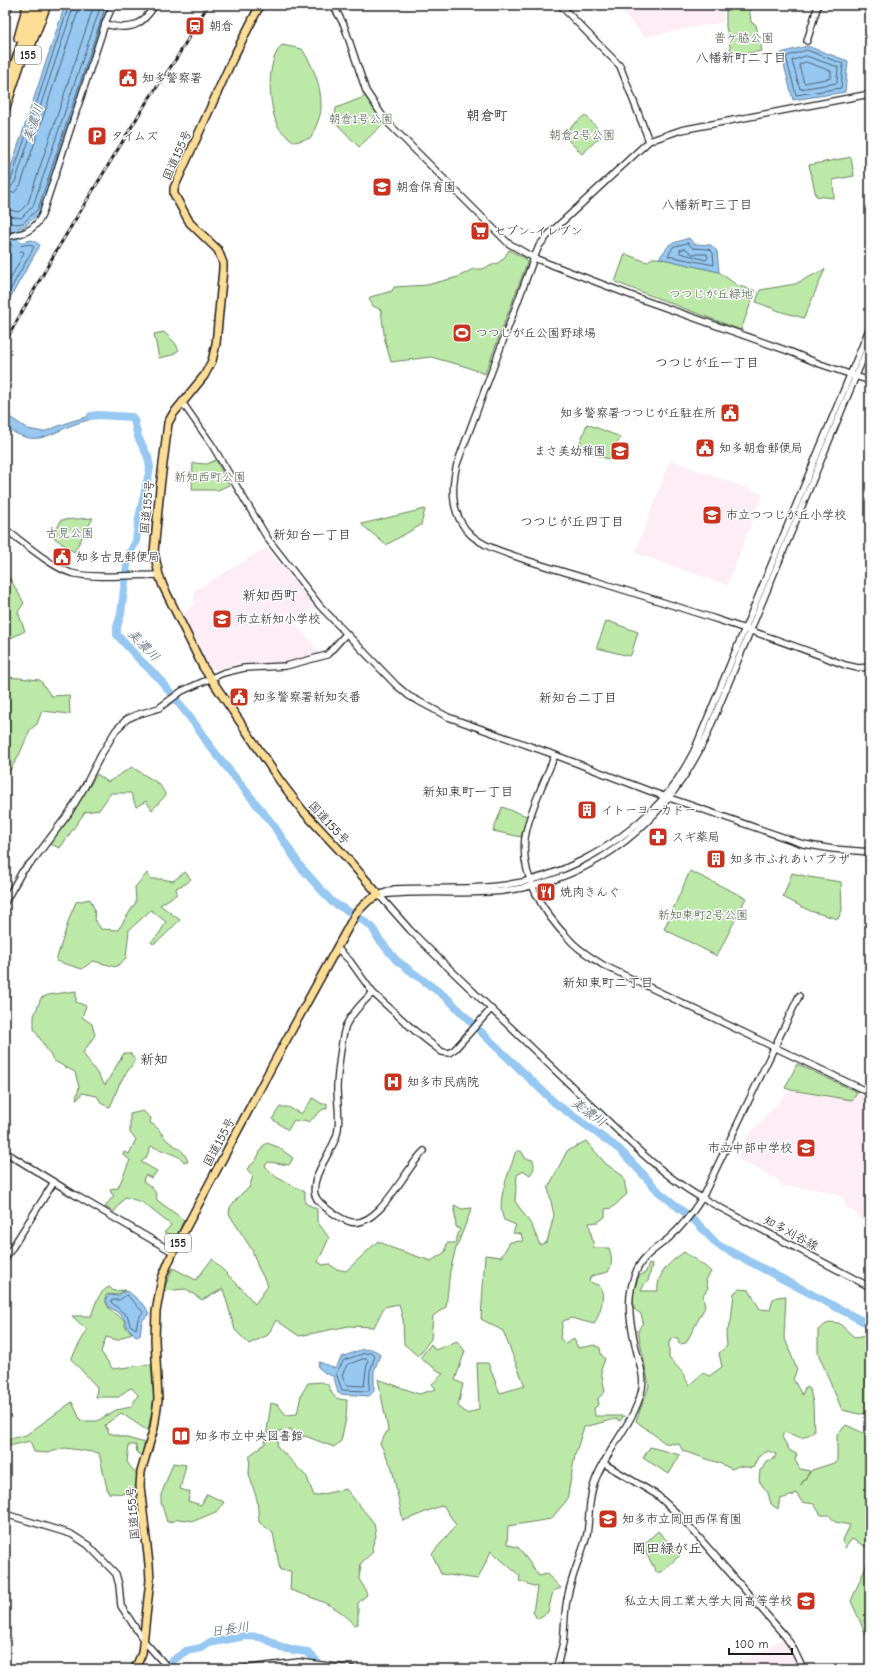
<svg xmlns="http://www.w3.org/2000/svg" width="875" height="1674" font-family="'Comic Neue','Klee One',sans-serif">
<style>
.built{fill:#fdedf5}
.green{fill:#bce9a7;stroke:#6c8262}
.water{fill:#96c8f2;stroke:#65839c}
.lines{fill:none;stroke-linecap:round;stroke-linejoin:round}
.shore{stroke:#4d6172;stroke-width:1}
.river{stroke:#96c8f2;stroke-width:8}
.secondary-casing{stroke:#1c1c1c;stroke-width:8}
.highway-casing{stroke:#1c1c1c;stroke-width:10}
.secondary{stroke:#fff;stroke-width:5.5}
.highway{stroke:#fedd96;stroke-width:7}
.rail-casing{stroke:#1c1c1c;stroke-width:3}
.rail{stroke:#fff;stroke-width:1.5;stroke-dasharray:4.5;stroke-linecap:butt}
.labels{text-anchor:middle;dominant-baseline:central;stroke-width:3;stroke-linejoin:round;paint-order:stroke}
.shield{fill:#fff;stroke:#606060;stroke-width:1}
.shield-label{font-size:11px;font-weight:bold;fill:#1c1c1c}
.poi-label{font-size:12px;fill:#1c1c1c;stroke:#fff;text-anchor:start}
.park-label{font-size:12px;fill:#4c5a46;stroke:#fff}
.street-label{font-size:12px;fill:#1c1c1c;stroke:#fff}
.neighbourhood-label{font-size:13px;fill:#1c1c1c;stroke:#fff}
.water-label{font-size:13px;font-style:italic;fill:#475867;stroke:#fff}
.quarter-label{font-size:14px;fill:#1c1c1c;stroke:#fff}
</style>
<rect width="100%" height="100%" fill="#fff"/>
<filter id="ink" filterUnits="userSpaceOnUse"><feTurbulence type="fractalNoise" baseFrequency=".025" numOctaves="2"/><feDisplacementMap in="SourceGraphic" scale="8" xChannelSelector="R" yChannelSelector="G"/><feConvolveMatrix kernelMatrix="1 2 1 2 8 2 1 2 1" color-interpolation-filters="sRGB"/></filter>
<g filter="url(#ink)">
<!-- built -->
<g class="built">
<path d="M616,5H723V22L645,37Z"/>
<path d="M670,460L763,494L727,585L635,553Z"/>
<path d="M266,548L315,606L294,623L320,652L297,661L287,663H238L216,670L210,667L184,617L186,611L194,605V591Z"/>
<path d="M789,1091L852,1100L857,1092L870,1098V1221L860,1219L855,1212L847,1208L842,1197L818,1189L783,1186L775,1178L737,1159L747,1137Z"/>
<path d="M782,1639L784,1640L793,1655L799,1669H728Z"/>
</g>
<!-- green -->
<g class="green">
<path d="M726,5H749L751,22L756,25L762,51L732,56L726,27Z"/>
<path d="M282,45L302,49C313,66 321,84 321,105C322,115 315,128 311,138L295,142C286,136 278,130 275,119C269,99 266,61 282,45Z"/>
<path d="M369,95L386,121L359,147L334,121L336,108Z"/>
<path d="M585,115L603,134L582,154L562,134Z"/>
<path d="M851,157L854,176L833,180L834,198L816,196L809,165Z"/>
<path d="M509,250L526,259L527,263L485,374L467,367L431,357L391,362L385,341L381,310L373,306L369,299L370,297L392,291L394,287L427,285L458,277L473,269H482L498,263L504,258Z"/>
<path d="M625,254L647,262L652,258H659L719,272L738,286L754,290L755,291L741,330L615,282Z"/>
<path d="M825,269L804,318L782,312L756,302L760,290L795,284Z"/>
<path d="M164,332L175,343L179,350L172,355L159,358L154,334Z"/>
<path d="M587,424L620,437L611,460L578,448Z"/>
<path d="M216,460L229,485L218,490H192L193,463L207,464Z"/>
<path d="M425,509L421,525L386,545L361,524Z"/>
<path d="M93,518L74,552L53,537L61,520Z"/>
<path d="M5,577L11,580L24,603L18,612L25,631L5,641Z"/>
<path d="M608,621L638,632L631,655L629,656L597,648V646L606,622Z"/>
<path d="M5,659L9,677L40,680L51,696L69,695L70,714L42,711L37,724L30,730L20,753L5,779Z"/>
<path d="M132,767L159,784L166,795L152,810L146,801L136,807L131,793H111L99,810L85,812L60,848L50,844L79,803L97,774L108,782Z"/>
<path d="M502,807L527,816L521,837L493,831Z"/>
<path d="M690,871L746,898L717,956L664,929Z"/>
<path d="M185,872L191,879L187,883L176,888L177,894L160,905L180,920C171,928 164,938 153,944L151,942L159,934L166,922L151,910L129,930L126,958L116,967L93,961L82,969L56,961L70,916L76,902L90,899L94,908L95,920L101,929L118,930L136,902L135,887L147,873L151,879H161L173,881Z"/>
<path d="M792,873L809,877L841,882L842,910L838,919L810,911L783,897Z"/>
<path d="M76,991V1002L86,1006L82,1017L92,1024L95,1035L83,1053L105,1085L124,1053H130L135,1059C132,1067 127,1071 123,1078C117,1086 115,1098 110,1107L102,1104L97,1096L82,1093L78,1099H76L79,1087L75,1072L54,1061L34,1029V1016L41,998L48,995Z"/>
<path d="M797,1064L857,1092L852,1100L791,1090L785,1088Z"/>
<path d="M313,1098L322,1104L327,1103V1109H323L309,1122L304,1120L301,1122L294,1120L288,1130L272,1119L280,1107H288L301,1114Z"/>
<path d="M143,1111L151,1118L150,1123C160,1127 161,1135 168,1141C178,1149 184,1149 188,1162H184C181,1155 159,1150 151,1146L146,1158L141,1162L157,1171L152,1178L145,1175L143,1181C150,1186 157,1190 157,1200L184,1220L177,1235L164,1233L171,1225L142,1202L125,1197L114,1212L105,1207L114,1195L111,1193L110,1189L118,1188L130,1160L123,1155L124,1152L129,1154L136,1139L130,1133V1114Z"/>
<path d="M586,1141L606,1164L623,1176L627,1194L612,1208L605,1209V1217L598,1222L589,1223L594,1248H609C612,1257 613,1263 608,1272L591,1276L589,1281C592,1283 595,1284 598,1285C608,1293 599,1315 594,1324L571,1318L563,1321L560,1338L565,1344L574,1339L578,1348L595,1345L600,1348L601,1354L605,1359L601,1370L605,1392L598,1398L599,1405L594,1408L595,1416H624L620,1421L616,1419L584,1427L575,1455L567,1500L551,1519L508,1526L507,1544L519,1548L539,1576L547,1574L561,1588L553,1591L548,1612L537,1619L533,1612L537,1587L519,1581L520,1576L491,1551L478,1579L441,1574L432,1554L456,1525L443,1505L403,1521L392,1468L380,1443L388,1430L378,1379L419,1394L436,1389L432,1384L443,1374L420,1358L431,1344L435,1350L457,1341L465,1351L455,1380L463,1384L458,1406L468,1414L479,1409L477,1363H488L500,1393L525,1386L503,1331L481,1319L485,1255L501,1257L510,1242L523,1241L521,1234L513,1233L516,1225L504,1220C495,1199 510,1173 515,1153L518,1150L522,1152L525,1158L533,1160C535,1167 534,1170 530,1175L524,1171L517,1175L515,1201L532,1226L540,1245L547,1242L554,1215L548,1188L567,1151Z"/>
<path d="M267,1143L278,1147L293,1158L289,1165L268,1162L265,1166L276,1177L305,1192V1203L317,1209V1221L329,1238L318,1262L323,1265L329,1264L336,1269L346,1271L378,1241L392,1248L431,1261L445,1252L447,1243H455L460,1229L456,1227L454,1205L462,1209L472,1208L456,1248L450,1271L446,1307L433,1316L431,1339L418,1356L404,1344L403,1320L399,1304L384,1307L374,1327L349,1326L299,1336L276,1320L268,1335L249,1344L235,1330L223,1289L202,1300L186,1289L163,1291L173,1268L196,1280L212,1259L242,1289L255,1304L268,1286L258,1267L252,1250L229,1214L230,1207L243,1192L249,1188L253,1176L247,1169L256,1160L263,1146Z"/>
<path d="M684,1252C690,1257 708,1267 711,1272L706,1280L708,1288L703,1295L705,1307L686,1343L679,1344L678,1338H674L669,1342V1358L682,1372L689,1385L703,1373L709,1376L722,1367L719,1353L727,1346L726,1334L731,1321L734,1293L739,1289L749,1290L760,1309L770,1310L773,1299L777,1297L786,1296L784,1336L797,1370L793,1379L802,1395L805,1387L810,1389L813,1403L814,1432L802,1438L784,1432L782,1437L790,1451L797,1454L795,1460L800,1469L810,1471L800,1486L812,1470L837,1462V1434L846,1425L870,1436V1549L852,1539L845,1548L843,1540L850,1525L835,1522L829,1515H821L814,1504L802,1502L796,1493L794,1495L780,1499L778,1509L771,1504L768,1493L759,1481L760,1470L763,1468L766,1461L774,1459L776,1454L768,1451L758,1457L753,1468L738,1466L732,1469L719,1463L683,1451L679,1444L665,1443L636,1421L649,1386L638,1331L643,1322L641,1314L634,1309L633,1295L636,1284L639,1276L645,1273L649,1264L652,1265L648,1281L645,1283L641,1291H658C656,1274 671,1261 684,1252Z"/>
<path d="M109,1287L114,1291L125,1290L117,1295L110,1294L106,1295C103,1308 116,1314 125,1321V1327L132,1333L117,1340L106,1337L101,1352L113,1369L151,1364L154,1399L148,1431L121,1413L105,1425L109,1433L145,1443L142,1456L137,1453L136,1445H129L127,1462L137,1475V1494L108,1493L99,1453L65,1448L47,1453L34,1452L30,1441L5,1447V1440L26,1435L72,1402L81,1421H97L116,1410L131,1407L138,1395L132,1388L127,1390L119,1397H96L97,1387L71,1359L87,1330L72,1316H91C95,1305 98,1292 109,1287Z"/>
<path d="M829,1322L839,1323L855,1338L866,1336L870,1338V1413L859,1414L842,1410L818,1353V1330Z"/>
<path d="M322,1382L328,1385C334,1397 333,1399 347,1400L346,1418L341,1441L334,1447L305,1436L295,1439L291,1429L279,1431L277,1446L307,1477L314,1496L346,1489L374,1523L376,1536L372,1547L373,1552L361,1563L359,1579L365,1589L367,1595L358,1603V1624L354,1625C341,1606 310,1597 290,1590L291,1571L280,1570L273,1533L259,1522L257,1500L249,1474L250,1455L265,1444L271,1403L278,1405L286,1415L297,1414L301,1395L308,1383Z"/>
<path d="M650,1447L680,1455L669,1474L643,1458Z"/>
<path d="M173,1463L186,1465L180,1489L190,1492L188,1501L201,1505L207,1494L224,1502L218,1511L194,1521L179,1519L170,1522H167L161,1502V1495Z"/>
<path d="M658,1531L680,1555L663,1571L657,1573L642,1546Z"/>
<path d="M870,1557V1616H867L864,1621L870,1632V1640L868,1639L851,1601Z"/>
</g>
<!-- water -->
<g class="water">
<path d="M65,5H110L41,211L23,228L19,227L13,244L32,240L40,245L5,307V243L11,225L5,223V185Z"/>
<path d="M807,46L848,61L845,92L793,100L781,53Z"/>
<path d="M689,238L694,244L711,245L717,251L719,272L659,258L670,244Z"/>
<path d="M101,413L102,416C93,419 84,421 75,424C45,436 36,448 5,427V414L28,429L43,432L72,421Z"/>
<path d="M128,1291L145,1306L149,1314L142,1321L140,1335L136,1336L126,1326L125,1320L117,1312L109,1307L106,1301L107,1297L109,1295L118,1296L123,1292Z"/>
<path d="M371,1349L378,1352L380,1355L374,1371V1391L369,1396L341,1394L338,1393L334,1377L325,1373L318,1367L319,1362L335,1368L342,1357L360,1350Z"/>
</g>
<g class="lines">
<!-- shore -->
<g class="shore">
<path d="M807,50L843,64L841,88L796,95L786,57Z"/>
<path d="M806,56L838,67L837,83L800,89L792,61Z"/>
<path d="M806,62L831,71V78L804,83L799,65Z"/>
<path d="M5,183H8L11,180L69,5"/>
<path d="M5,188L11,187L15,182L74,5"/>
<path d="M5,194L15,192L21,184L80,5"/>
<path d="M5,209L19,212L28,203L94,5"/>
<path d="M5,215L21,218L33,206L101,5"/>
<path d="M5,220L15,224L23,223L38,209L106,5"/>
<path d="M5,242H9L13,247L30,244L34,247L5,299"/>
<path d="M688,243L693,248L709,249L713,253L714,265L668,256L673,247Z"/>
<path d="M5,247L12,252L23,251L24,253L5,289"/>
<path d="M686,249L692,254H707L708,258L706,260L680,253V250Z"/>
<path d="M127,1295L143,1312L138,1319L136,1329L130,1325L128,1317L111,1302L112,1300H119Z"/>
<path d="M371,1353L375,1356L370,1371L369,1391L342,1390L336,1373L344,1360L362,1354Z"/>
<path d="M363,1359H367L368,1361L366,1370L364,1386L346,1385L342,1375L347,1365Z"/>
</g>
<!-- river -->
<g class="river">
<path d="M5,272L17,248L13,228"/>
<path d="M91,416L98,415L132,417L134,420L138,437L148,457L150,468L139,518L136,541L128,557L121,614L117,627V635L140,660L158,677L195,724L209,745L274,826L300,866L332,902L348,911"/>
<path d="M361,919L372,927L378,938L396,960L447,998L472,1023"/>
<path d="M480,1031L555,1103L619,1149L641,1172L659,1192L684,1212"/>
<path d="M694,1220L718,1245L870,1325"/>
<path d="M161,1669L186,1651L201,1648L209,1643L245,1636L260,1637L268,1640L281,1648L307,1652L315,1659L319,1666L323,1669"/>
</g>
<!-- secondary casing -->
<g class="secondary-casing">
<g id="secondary">
<path d="M333,5L344,25L366,91L386,121L508,243L534,258L457,464C451,488 451,516 471,535C486,548 504,552 523,559C547,567 571,574 595,581C679,607 763,633 845,665L858,668L870,667"/>
<path d="M560,5L620,66L649,141"/>
<path d="M105,24C130,31 141,27 155,5"/>
<path d="M807,41L818,5"/>
<path d="M870,94L681,130L649,141L549,234L539,246L534,258L638,298L791,352L820,364L870,381"/>
<path d="M5,237C22,234 34,232 42,215L106,21L113,5"/>
<path d="M182,402L212,445L268,539L320,606L396,685L409,696L448,717L555,755L652,792L803,844L833,849L870,852"/>
<path d="M5,529C23,542 50,566 71,573C93,579 135,575 159,575"/>
<path d="M555,755C545,780 529,812 525,838C520,876 544,914 569,939C578,950 591,957 603,965L870,1093"/>
<path d="M379,895L410,930L430,950L636,1148C656,1166 678,1185 702,1198C693,1212 682,1227 669,1238C656,1249 643,1255 636,1272C624,1300 631,1328 638,1357C641,1369 645,1381 641,1393C634,1422 606,1451 595,1481C588,1498 590,1516 587,1534C582,1555 572,1574 568,1595C564,1610 565,1627 563,1643C561,1651 558,1660 557,1669"/>
<path d="M379,895L394,889C428,887 463,890 497,886C557,880 614,849 656,806C672,791 684,770 694,751L870,327"/>
<path d="M382,895C422,890 463,895 503,891C598,880 668,819 707,735L870,342"/>
<path d="M5,902L22,872L35,858L69,813L85,786L101,755L116,730L127,719L136,715L159,708L182,691L223,673L244,668L286,666L327,655L346,634"/>
<path d="M337,948L350,961L373,993L415,1031L442,1052L449,1053L455,1049L491,1009"/>
<path d="M373,993C364,1000 351,1015 346,1025C342,1034 337,1078 337,1088C337,1103 341,1120 337,1134C333,1151 310,1176 315,1195C318,1205 342,1220 351,1222C380,1228 405,1168 424,1151"/>
<path d="M799,996L702,1198L870,1287"/>
<path d="M5,1152L75,1195L173,1252"/>
<path d="M5,1259L54,1182"/>
<path d="M603,1463L657,1495L682,1518L785,1636L792,1646L803,1669"/>
<path d="M5,1514L71,1534L88,1545L116,1574L119,1585L121,1606L144,1641L169,1669"/>
<path d="M242,1669L299,1662L353,1669"/>
</g>
</g>
<!-- highway casing -->
<g class="highway-casing">
<g id="highway">
<path d="M18,38L27,5"/>
<path d="M31,46L47,5"/>
<path d="M5,92L34,5"/>
<path d="M5,111L40,5"/>
<path d="M135,1669L142,1653L150,1580L149,1564L140,1486L141,1472L154,1428L158,1400L155,1339L156,1312L162,1278L173,1252L272,1066L356,913L369,900L379,895L345,856L303,811L280,781L203,667L163,586L159,575L154,552L160,488L168,423L173,414L204,376L212,361L216,344L223,269V263L218,250L190,223L174,194V188L233,58L260,5"/>
</g>
</g>
<!-- secondary -->
<use href="#secondary" class="secondary"/>
<!-- highway -->
<use href="#highway" class="highway"/>
<!-- rail casing -->
<g class="rail-casing">
<g id="rail">
<path d="M5,26L12,5"/>
<path d="M5,38L6,28"/>
<path d="M5,342L55,253L146,103L176,59L208,5"/>
</g>
</g>
<!-- rail -->
<use href="#rail" class="rail"/>
</g>
</g>
<!-- icons -->
<defs>
<g id="station-square" transform="scale(1)"><rect x="-9" y="-9" width="18" height="18" rx="4" fill="#c8321e" stroke="#fff"/><path d="M-3-6H3Q5-6 5-4V2Q5 4 3 4L4.5 6H3L1.5 4h-3L-3 6H-4.5L-3 4Q-5 4-5 2V-4Q-5-6-3-6ZM-3.5-4v3h7v-3ZM-3.5 1v1.5H-2V1ZM2 1v1.5H3.5V1Z" fill="#fff"/></g>
<g id="civic-square" transform="scale(1)"><rect x="-9" y="-9" width="18" height="18" rx="4" fill="#c8321e" stroke="#fff"/><path d="M-.6-6.5H3V-4.5H.6V-3L4-1V1h2V6H-6V1h2V-1L-.6-3ZM-1.2 2.5V6h2.4V2.5Z" fill="#fff"/></g>
<g id="parking-square" transform="scale(1)"><rect x="-9" y="-9" width="18" height="18" rx="4" fill="#c8321e" stroke="#fff"/><path d="M-3.5-5.5H1a3.5 3.5 0 0 1 0 7H-1V5.5H-3.5ZM-1-3.4V-.6H.8a1.4 1.4 0 0 0 0-2.8Z" fill="#fff"/></g>
<g id="school-square" transform="scale(1)"><rect x="-9" y="-9" width="18" height="18" rx="4" fill="#c8321e" stroke="#fff"/><path d="M0-5L7-2L0 1L-7-2ZM-4 1L0 2.5L4 1V4Q0 6-4 4Z" fill="#fff"/></g>
<g id="supermarket-square" transform="scale(1)"><rect x="-9" y="-9" width="18" height="18" rx="4" fill="#c8321e" stroke="#fff"/><path d="M-6-5.5h2.5l.6 2H6L4.5 2H-2.5L-4.4-4H-6ZM-1.5 3.2a1.3 1.3 0 1 0 .1 0ZM3 3.2a1.3 1.3 0 1 0 .1 0Z" fill="#fff"/></g>
<g id="stadium-square" transform="scale(1)"><rect x="-9" y="-9" width="18" height="18" rx="4" fill="#c8321e" stroke="#fff"/><path d="M0-5a6.5 5 0 1 0 0 10a6.5 5 0 1 0 0-10ZM-3.5-1.8h7v3.6h-7Z" fill="#fff"/></g>
<g id="building-square" transform="scale(1)"><rect x="-9" y="-9" width="18" height="18" rx="4" fill="#c8321e" stroke="#fff"/><path d="M-4-6H4V6H1V3H-1V6H-4ZM-2.5-4.3h1.7v1.8h-1.7ZM.8-4.3h1.7v1.8H.8ZM-2.5-1h1.7V.8h-1.7ZM.8-1h1.7V.8H.8Z" fill="#fff"/></g>
<g id="pharmacy-square" transform="scale(1)"><rect x="-9" y="-9" width="18" height="18" rx="4" fill="#c8321e" stroke="#fff"/><path d="M-2-6h4v4h4v4h-4v4h-4v-4h-4v-4h4Z" fill="#fff"/></g>
<g id="restaurant-square" transform="scale(1)"><rect x="-9" y="-9" width="18" height="18" rx="4" fill="#c8321e" stroke="#fff"/><path d="M-5-6h1v4h1v-4h1v4h1v-4h1v5L-1.5 .5V6h-2V.5L-5-1ZM5-6V6H3V1.5H1.5Q1.5-4 5-6Z" fill="#fff"/></g>
<g id="hospital-square" transform="scale(1)"><rect x="-9" y="-9" width="18" height="18" rx="4" fill="#c8321e" stroke="#fff"/><path d="M-5-5h3v3.5h4V-5h3V5h-3V1.5h-4V5h-3Z" fill="#fff"/></g>
<g id="library-square" transform="scale(1)"><rect x="-9" y="-9" width="18" height="18" rx="4" fill="#c8321e" stroke="#fff"/><path d="M-6-4Q-3-5.5-.7-3.5V5Q-3 3-6 4ZM6-4Q3-5.5 .7-3.5V5Q3 3 6 4Z" fill="#fff"/></g>
</defs>
<g fill-rule="evenodd">
<use href="#station-square" x="195" y="26"/>
<use href="#civic-square" x="128" y="78"/>
<use href="#parking-square" x="97" y="136"/>
<use href="#school-square" x="382" y="187"/>
<use href="#supermarket-square" x="480" y="231"/>
<use href="#stadium-square" x="462" y="333"/>
<use href="#civic-square" x="730" y="413"/>
<use href="#civic-square" x="705" y="448"/>
<use href="#school-square" x="620" y="451"/>
<use href="#school-square" x="712" y="515"/>
<use href="#civic-square" x="62" y="557"/>
<use href="#school-square" x="222" y="619"/>
<use href="#civic-square" x="239" y="697"/>
<use href="#building-square" x="587" y="810"/>
<use href="#pharmacy-square" x="658" y="837"/>
<use href="#building-square" x="716" y="859"/>
<use href="#restaurant-square" x="546" y="892"/>
<use href="#hospital-square" x="393" y="1082"/>
<use href="#school-square" x="806" y="1148"/>
<use href="#library-square" x="181" y="1436"/>
<use href="#school-square" x="608" y="1519"/>
<use href="#school-square" x="806" y="1601"/>
</g>
<g class="labels">
<!-- shield labels -->
<g class="shield">
<rect x="15" y="46" width="26" height="18" rx="3"/>
<rect x="165" y="1234" width="26" height="18" rx="3"/>
</g>
<g class="shield-label">
<text x="28" y="55">155</text>
<text x="178" y="1243">155</text>
</g>
<!-- poi labels -->
<g class="poi-label">
<text x="209" y="26">朝倉</text>
<text x="142" y="78">知多警察署</text>
<text x="111" y="136">タイムズ</text>
<text x="396" y="187">朝倉保育園</text>
<text x="494" y="231">セブン-イレブン</text>
<text x="476" y="333">つつじが丘公園野球場</text>
<text x="716" y="413" text-anchor="end">知多警察署つつじが丘駐在所</text>
<text x="719" y="448">知多朝倉郵便局</text>
<text x="606" y="451" text-anchor="end">まさ美幼稚園</text>
<text x="726" y="515">市立つつじが丘小学校</text>
<text x="76" y="557">知多古見郵便局</text>
<text x="236" y="619">市立新知小学校</text>
<text x="253" y="697">知多警察署新知交番</text>
<text x="601" y="810">イトーヨーカドー</text>
<text x="672" y="837">スギ薬局</text>
<text x="730" y="859">知多市ふれあいプラザ</text>
<text x="560" y="892">焼肉きんぐ</text>
<text x="407" y="1082">知多市民病院</text>
<text x="792" y="1148" text-anchor="end">市立中部中学校</text>
<text x="195" y="1436">知多市立中央図書館</text>
<text x="622" y="1519">知多市立岡田西保育園</text>
<text x="792" y="1601" text-anchor="end">私立大同工業大学大同高等学校</text>
</g>
<!-- park labels -->
<g class="park-label">
<text x="744" y="38">普ケ脇公園</text>
<text x="361" y="119">朝倉1号公園</text>
<text x="582" y="135">朝倉2号公園</text>
<text x="711" y="294">つつじが丘緑地</text>
<text x="210" y="477">新知西町公園</text>
<text x="70" y="533">古見公園</text>
<text x="703" y="915">新知東町2号公園</text>
</g>
<!-- street labels -->
<g class="street-label">
<text transform="translate(177 155) rotate(-66)">国道155号</text>
<text transform="translate(147 507) rotate(-84)">国道155号</text>
<text transform="translate(329 823) rotate(47)">国道155号</text>
<text transform="translate(219 1142) rotate(-62)">国道155号</text>
<text transform="translate(791 1233) rotate(28)">知多刈谷線</text>
<text transform="translate(133 1513) rotate(-95)">国道155号</text>
</g>
<!-- neighbourhood labels -->
<g class="neighbourhood-label">
<text x="741" y="57">八幡新町二丁目</text>
<text x="707" y="204">八幡新町三丁目</text>
<text x="707" y="362">つつじが丘一丁目</text>
<text x="572" y="521">つつじが丘四丁目</text>
<text x="312" y="534">新知台一丁目</text>
<text x="578" y="697">新知台二丁目</text>
<text x="468" y="791">新知東町一丁目</text>
<text x="608" y="982">新知東町二丁目</text>
</g>
<!-- water labels -->
<g class="water-label">
<text transform="translate(33 123) rotate(-71)">美濃川</text>
<text transform="translate(144 645) rotate(46)">美濃川</text>
<text transform="translate(589 1112) rotate(36)">美濃川</text>
<text transform="translate(230 1629) rotate(-8)">日長川</text>
</g>
<!-- quarter labels -->
<g class="quarter-label">
<text x="487" y="115">朝倉町</text>
<text x="270" y="595">新知西町</text>
<text x="154" y="1059">新知</text>
<text x="667" y="1548">岡田緑が丘</text>
</g>
</g>
<!-- margin -->
<rect width="875" height="1674" fill="none" stroke="#fff" stroke-width="20"/>
<rect x="10" y="10" width="855" height="1654" fill="none" stroke="#1c1c1c" stroke-width="1.5" filter="url(#ink)"/>
<!-- scale -->
<path d="M729 1648v6h63v-6" fill="none" stroke="#1c1c1c" stroke-width="2"/>
<text x="735" y="1648" font-size="12" fill="#1c1c1c" stroke="#ffffff" stroke-width="3" paint-order="stroke">100 m</text>
</svg>
